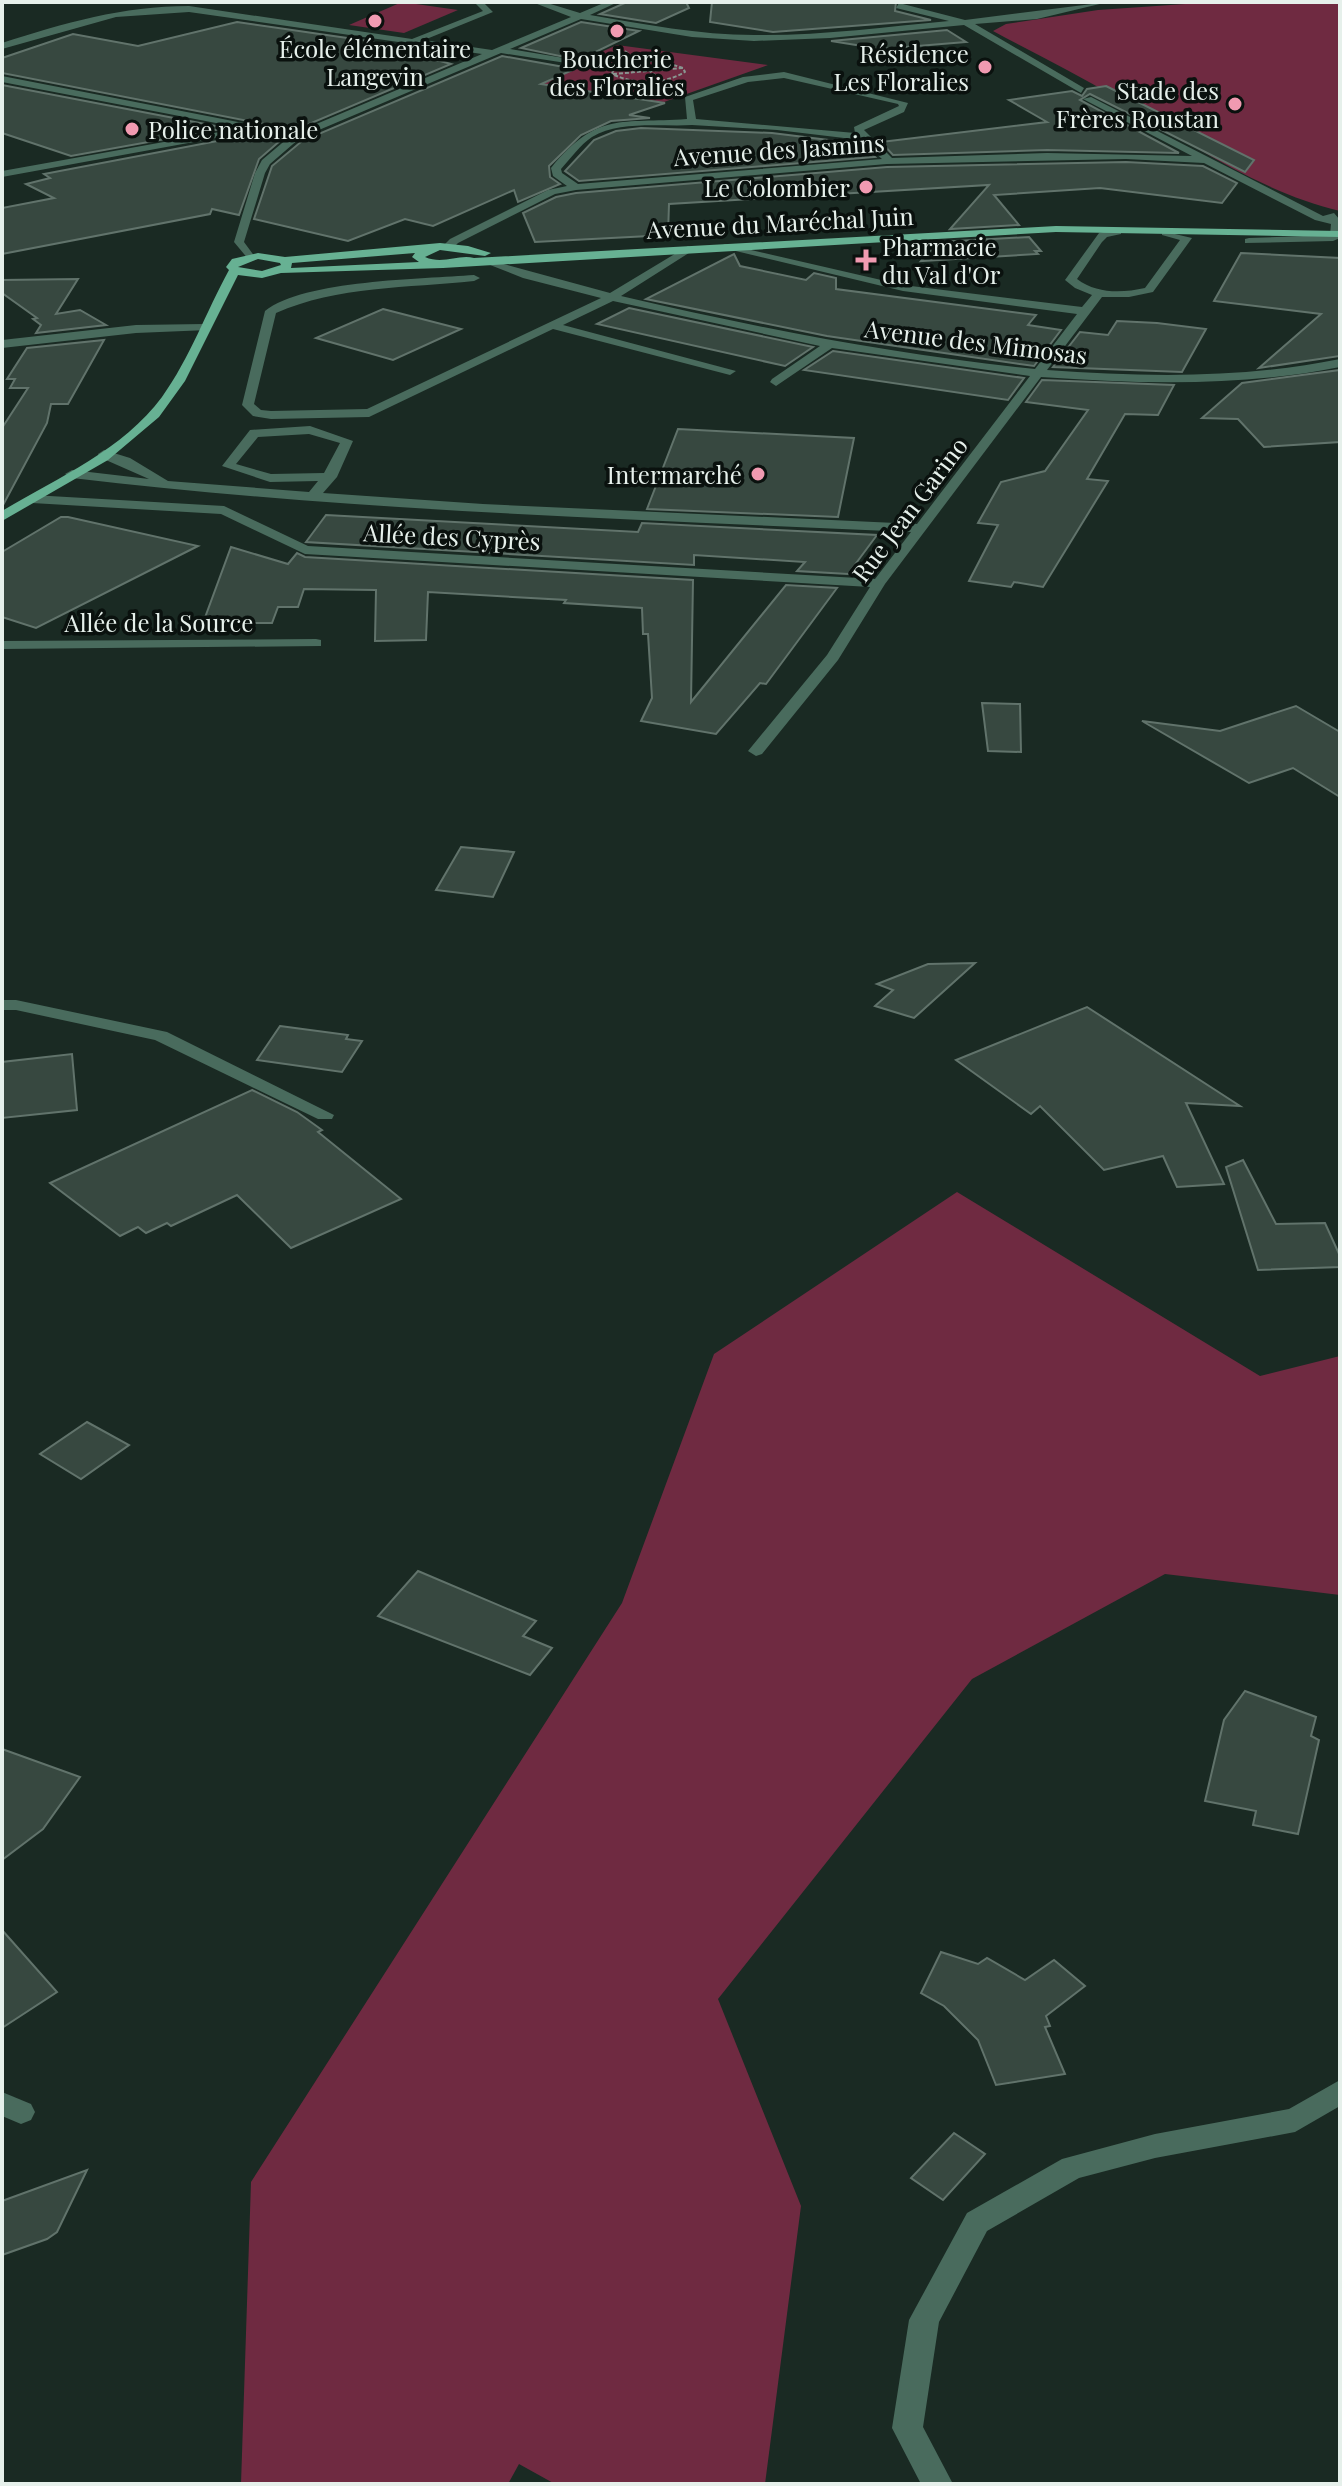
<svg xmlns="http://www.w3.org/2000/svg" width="1342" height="2486" font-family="'Playfair Display',serif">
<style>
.green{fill:#6f2a41}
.building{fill:#374840;stroke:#61736b;stroke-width:2}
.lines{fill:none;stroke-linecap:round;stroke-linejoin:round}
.path{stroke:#899690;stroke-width:2;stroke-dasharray:4 2;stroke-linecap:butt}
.minor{fill:#496b5d;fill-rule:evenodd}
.major{fill:#67b193;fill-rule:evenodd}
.poi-dot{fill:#f19ab1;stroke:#0a110e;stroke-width:3}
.labels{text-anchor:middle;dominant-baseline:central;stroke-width:7;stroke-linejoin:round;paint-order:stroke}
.far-poi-label{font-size:24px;fill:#e6f0eb;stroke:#0a110e;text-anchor:end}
.far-street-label{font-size:24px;fill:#e6f0eb;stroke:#0a110e}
</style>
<rect width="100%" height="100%" fill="#1a2a23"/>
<!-- green -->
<g class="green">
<path d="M402,2L458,10L404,33L349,25Z"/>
<path d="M1214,2H1340V211C1259,192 1186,141 1117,98C1077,74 1034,53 993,31L1006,24L1098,10Z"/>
<path d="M617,45L768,65L664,102L543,84L575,69L567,67Z"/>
<path d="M957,1192L1260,1376L1340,1356V1595L1165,1574L972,1679L718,1999L801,2206L765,2484H555L519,2464L508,2484H241L251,2182L622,1603L714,1354Z"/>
</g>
<!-- building -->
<g class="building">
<path d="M627,2H686L689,8L656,23L600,14Z"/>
<path d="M712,2H896L895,11L931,20L773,32L710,22Z"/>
<path d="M237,22L368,41L451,64L295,130L2,73V58L73,34L138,46Z"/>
<path d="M581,22L639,31L579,60L521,48Z"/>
<path d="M947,30L966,42L881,49L831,41Z"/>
<path d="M502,56L575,69L541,84L665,103L629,115L650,118L611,121L581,135L549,166L550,177L560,184L518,202L514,190L433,226L405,219L348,241L254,219L272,166L302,141Z"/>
<path d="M2,85L226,128L71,156L2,133Z"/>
<path d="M1106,86L1254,160L1245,172L1090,94L1080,100L1179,153L1047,150L893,155L881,142L1047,122L1009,100L1072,91L1082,96L1087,89Z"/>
<path d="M641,128L772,133L861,144L875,157L579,181L565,171L594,140L616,131Z"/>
<path d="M254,134L281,140L259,159L239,215L212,209L210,214L2,254V208L54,198L26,184L50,178L44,174Z"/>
<path d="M1126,162L1203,166L1237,183L1222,203L1100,188L994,195L1019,225L950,229L989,185L669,204L668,235L535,242L523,213L556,197L576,193L887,167Z"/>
<path d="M1029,237L1041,251H1035L1038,254L921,261L938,242Z"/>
<path d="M1241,253L1340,258V356L1259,368L1321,314L1214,301Z"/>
<path d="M734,254L740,266L806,280L814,273L836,278V289L1036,315L1028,325L1061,330L1034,366L827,336L646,299Z"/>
<path d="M78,279L56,314L80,310L106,325L36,333L41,325L33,319L37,318L2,293V280Z"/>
<path d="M629,308L813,347L785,366L597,324Z"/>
<path d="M383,309L461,329L393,360L316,338Z"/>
<path d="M1117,321L1157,323L1206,329L1182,372L1053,367L1080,332L1108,335Z"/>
<path d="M104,340L68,404H51L47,423L2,507V428L28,388H10L15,379H7L27,348Z"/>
<path d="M833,351L1024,378L1008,400L804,370Z"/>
<path d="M1340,370V442L1264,447L1238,419L1202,418L1242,383Z"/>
<path d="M1042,380L1174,385L1158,415L1125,414L1087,479L1108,481L1043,587L1014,582L1011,587L969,581L998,525L978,523L1001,482L1045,471L1088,410L1026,402Z"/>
<path d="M678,429L854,438L838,517L647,509Z"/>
<path d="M326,515L638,532L642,523L877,535L848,574L797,571L805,562L694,555V565L306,542Z"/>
<path d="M61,517H68L198,546L36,628L2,617V552Z"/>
<path d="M231,547L288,564L297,553L305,557L693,580L691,702L786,585L837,588L766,684L760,683L716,734L641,721L652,698L648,634H643L642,608L564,603L566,600L428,592L426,640L375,641L376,590L304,589L298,607H278L272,623H203Z"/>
<path d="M982,703L1020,704L1021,752L988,751Z"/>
<path d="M1296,706L1340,732V797L1293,768L1249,783L1142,721L1220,731Z"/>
<path d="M461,847L514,852L493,897L436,890Z"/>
<path d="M975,963L914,1018L875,1006L893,990L877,984L928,964Z"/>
<path d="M1087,1007L1240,1106L1186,1103L1224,1184L1177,1187L1163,1156L1104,1170L1040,1106L1031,1114L956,1060Z"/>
<path d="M280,1026L348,1035L346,1039L362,1041L342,1072L257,1060Z"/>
<path d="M72,1054L77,1110L2,1118V1062Z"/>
<path d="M252,1090L297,1112L322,1130L318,1132L401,1199L291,1248L237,1195L171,1226L167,1223L146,1233L138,1227L120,1236L50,1183Z"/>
<path d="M1243,1160L1276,1224L1325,1223L1340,1256V1267L1258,1270L1226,1167Z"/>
<path d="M87,1422L129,1445L81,1479L40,1454Z"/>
<path d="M418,1571L536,1621L523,1636L552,1648L530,1675L378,1616Z"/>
<path d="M1245,1691L1316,1717L1311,1736L1319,1740L1298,1834L1253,1825L1256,1811L1205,1801L1224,1720Z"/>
<path d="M2,1749L80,1777L43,1829L2,1860Z"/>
<path d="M2,1930L57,1992L2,2028Z"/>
<path d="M941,1952L978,1964L987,1958L1025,1980L1054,1960L1085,1986L1046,2016L1050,2026L1045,2027L1065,2074L996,2085L978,2040L944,2006L921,1993Z"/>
<path d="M954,2133L985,2154L943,2200L911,2178Z"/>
<path d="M87,2170L57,2232L47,2239L2,2255V2201Z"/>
</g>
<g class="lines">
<!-- path -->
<g class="path">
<path d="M625,51L661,80"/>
<path d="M638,61H661L683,68L685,72C662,85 636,85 612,74L614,67Z"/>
<path d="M613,74L683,68"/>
</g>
<!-- minor -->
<g class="minor">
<path d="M474,2H483L493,12L424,40L492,50L571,17L532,2H544L580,13L606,2H618L590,15C644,24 699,35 754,35C819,36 884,27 949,21L896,8L899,3L965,20L1108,2L1037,19L975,24L1084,88L1081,93L964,25L830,38L754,41L692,37L581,19L510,49L576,60L579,65L501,53L300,138L270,164L265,173L244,242L255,257L249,260L234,242L255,173L262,160L288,138L254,131L2,177V171L242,128L2,82V76L295,133L482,54L189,12L116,17L2,49V43C64,23 123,6 189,6L412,39L483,11Z"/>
<path d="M784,72L908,103L904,112L864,130L892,158L1047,153L1192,156L1083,99L1091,97L1323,216L1334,213L1340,220V238L1333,241L1245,243V239L1249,238L1330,235L1331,224L1315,220L1204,163L1126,159L887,164L576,190L555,194L458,243L452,249L442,247L450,239L548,190L567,186L553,176L551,168C598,111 620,124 687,119L685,97L743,77ZM784,78L898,104L899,106L854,127L855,133L696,119L693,100L748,82ZM692,125L777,130L861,140L882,159L578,184L562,173L561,169C571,158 580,145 592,137C620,120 661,127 692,125Z"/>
<path d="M1117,229L1121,230V234L1107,237L1102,242L1077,279C1097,294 1122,293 1145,288L1180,240L1162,235V231L1192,238L1153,292L1129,297H1102L1047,370C1145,377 1242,379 1340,359V367C1241,387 1142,384 1041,377L885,584L838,660L762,754L756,756L748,751L827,655L870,587L305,554L221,514L32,503L25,499L32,495L224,506L308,546L875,579L911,532C631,519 350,511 72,478L65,474L72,470L149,479L99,457L98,454L104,450L130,458L168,481L309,492L318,481L270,482L222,466L250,430L310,426L353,441L337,477L323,493L483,504L917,524L1030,376L832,348L776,386L770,382L772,379L820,346L613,301L563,325L736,371L730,375L553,329L369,417L271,419L253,416L242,405L265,311C304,280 423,279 474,275L480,278L474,281C409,288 337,286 276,313L254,404L261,410L271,411L367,409L601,298L523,278L485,263V259L610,293L688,246L694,249L692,251L621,296C758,328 895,355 1035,369L1077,314L903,291L719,247L725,244L903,285L1082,307L1092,295L1075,288L1065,280L1099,233ZM309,434L340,443L324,473L271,474L236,464L258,437Z"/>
<path d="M204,324L208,326V330L136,333L2,348V340L136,325Z"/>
<path d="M316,639L321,640V646L2,649V641Z"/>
<path d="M2,1000H16L167,1032L334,1115L332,1119H318L155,1040L16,1010H2Z"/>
<path d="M1340,2080V2106L1295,2132L1155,2158L1079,2178L987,2231L939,2322L923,2427L953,2484H921L892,2428L909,2320L967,2213L1062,2159L1155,2134L1289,2109Z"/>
<path d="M2,2092L31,2104L35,2112L31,2120L21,2124L2,2116Z"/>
</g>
<!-- major -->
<path class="major" d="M1056,226L1340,231V237L1056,232L443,268L281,273L262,278L238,275L185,381L159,417L108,460L2,521V511C57,478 123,450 162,397C190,358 206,312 229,270L226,267L232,259L258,253L285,257L440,243L468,246L491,253L485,256L440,250L425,257C443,265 458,254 474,258ZM415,253L412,257L419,262L291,268L292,263ZM258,259L280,263L281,265L262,271L238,267Z"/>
</g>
<!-- markers -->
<g class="poi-dot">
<circle cx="375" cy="21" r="8"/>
<circle cx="617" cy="31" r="8"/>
<circle cx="985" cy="67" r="8"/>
<circle cx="1235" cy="104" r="8"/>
<circle cx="132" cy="129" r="8"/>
<circle cx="866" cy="187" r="8"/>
<path d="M862 248h8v8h8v8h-8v8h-8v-8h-8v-8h8z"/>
<circle cx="758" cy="474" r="8"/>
</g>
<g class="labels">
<!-- far-poi labels -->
<g class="far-poi-label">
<text x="375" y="48" text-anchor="middle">École élémentaire<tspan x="375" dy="28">Langevin</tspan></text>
<text x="969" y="53">Résidence<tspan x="969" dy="28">Les Floralies</tspan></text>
<text x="617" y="58" text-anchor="middle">Boucherie<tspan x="617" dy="28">des Floralies</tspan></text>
<text x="1219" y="90">Stade des<tspan x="1219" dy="28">Frères Roustan</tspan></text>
<text x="148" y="129" text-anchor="start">Police nationale</text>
<text x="850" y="187">Le Colombier</text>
<text x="882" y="246" text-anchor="start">Pharmacie<tspan x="882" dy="28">du Val d'Or</tspan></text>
<text x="742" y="474">Intermarché</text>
</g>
<!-- far-street labels -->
<g class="far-street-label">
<text transform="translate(779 149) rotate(-4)">Avenue des Jasmins</text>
<text transform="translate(780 222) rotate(-3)">Avenue du Maréchal Juin</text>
<text transform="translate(976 341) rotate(7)">Avenue des Mimosas</text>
<text transform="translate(909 509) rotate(-53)">Rue Jean Garino</text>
<text transform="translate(452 536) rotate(3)">Allée des Cyprès</text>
<text x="159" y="622">Allée de la Source</text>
</g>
</g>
<!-- border -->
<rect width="1342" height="2486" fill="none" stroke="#e6f0eb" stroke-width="8"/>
</svg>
